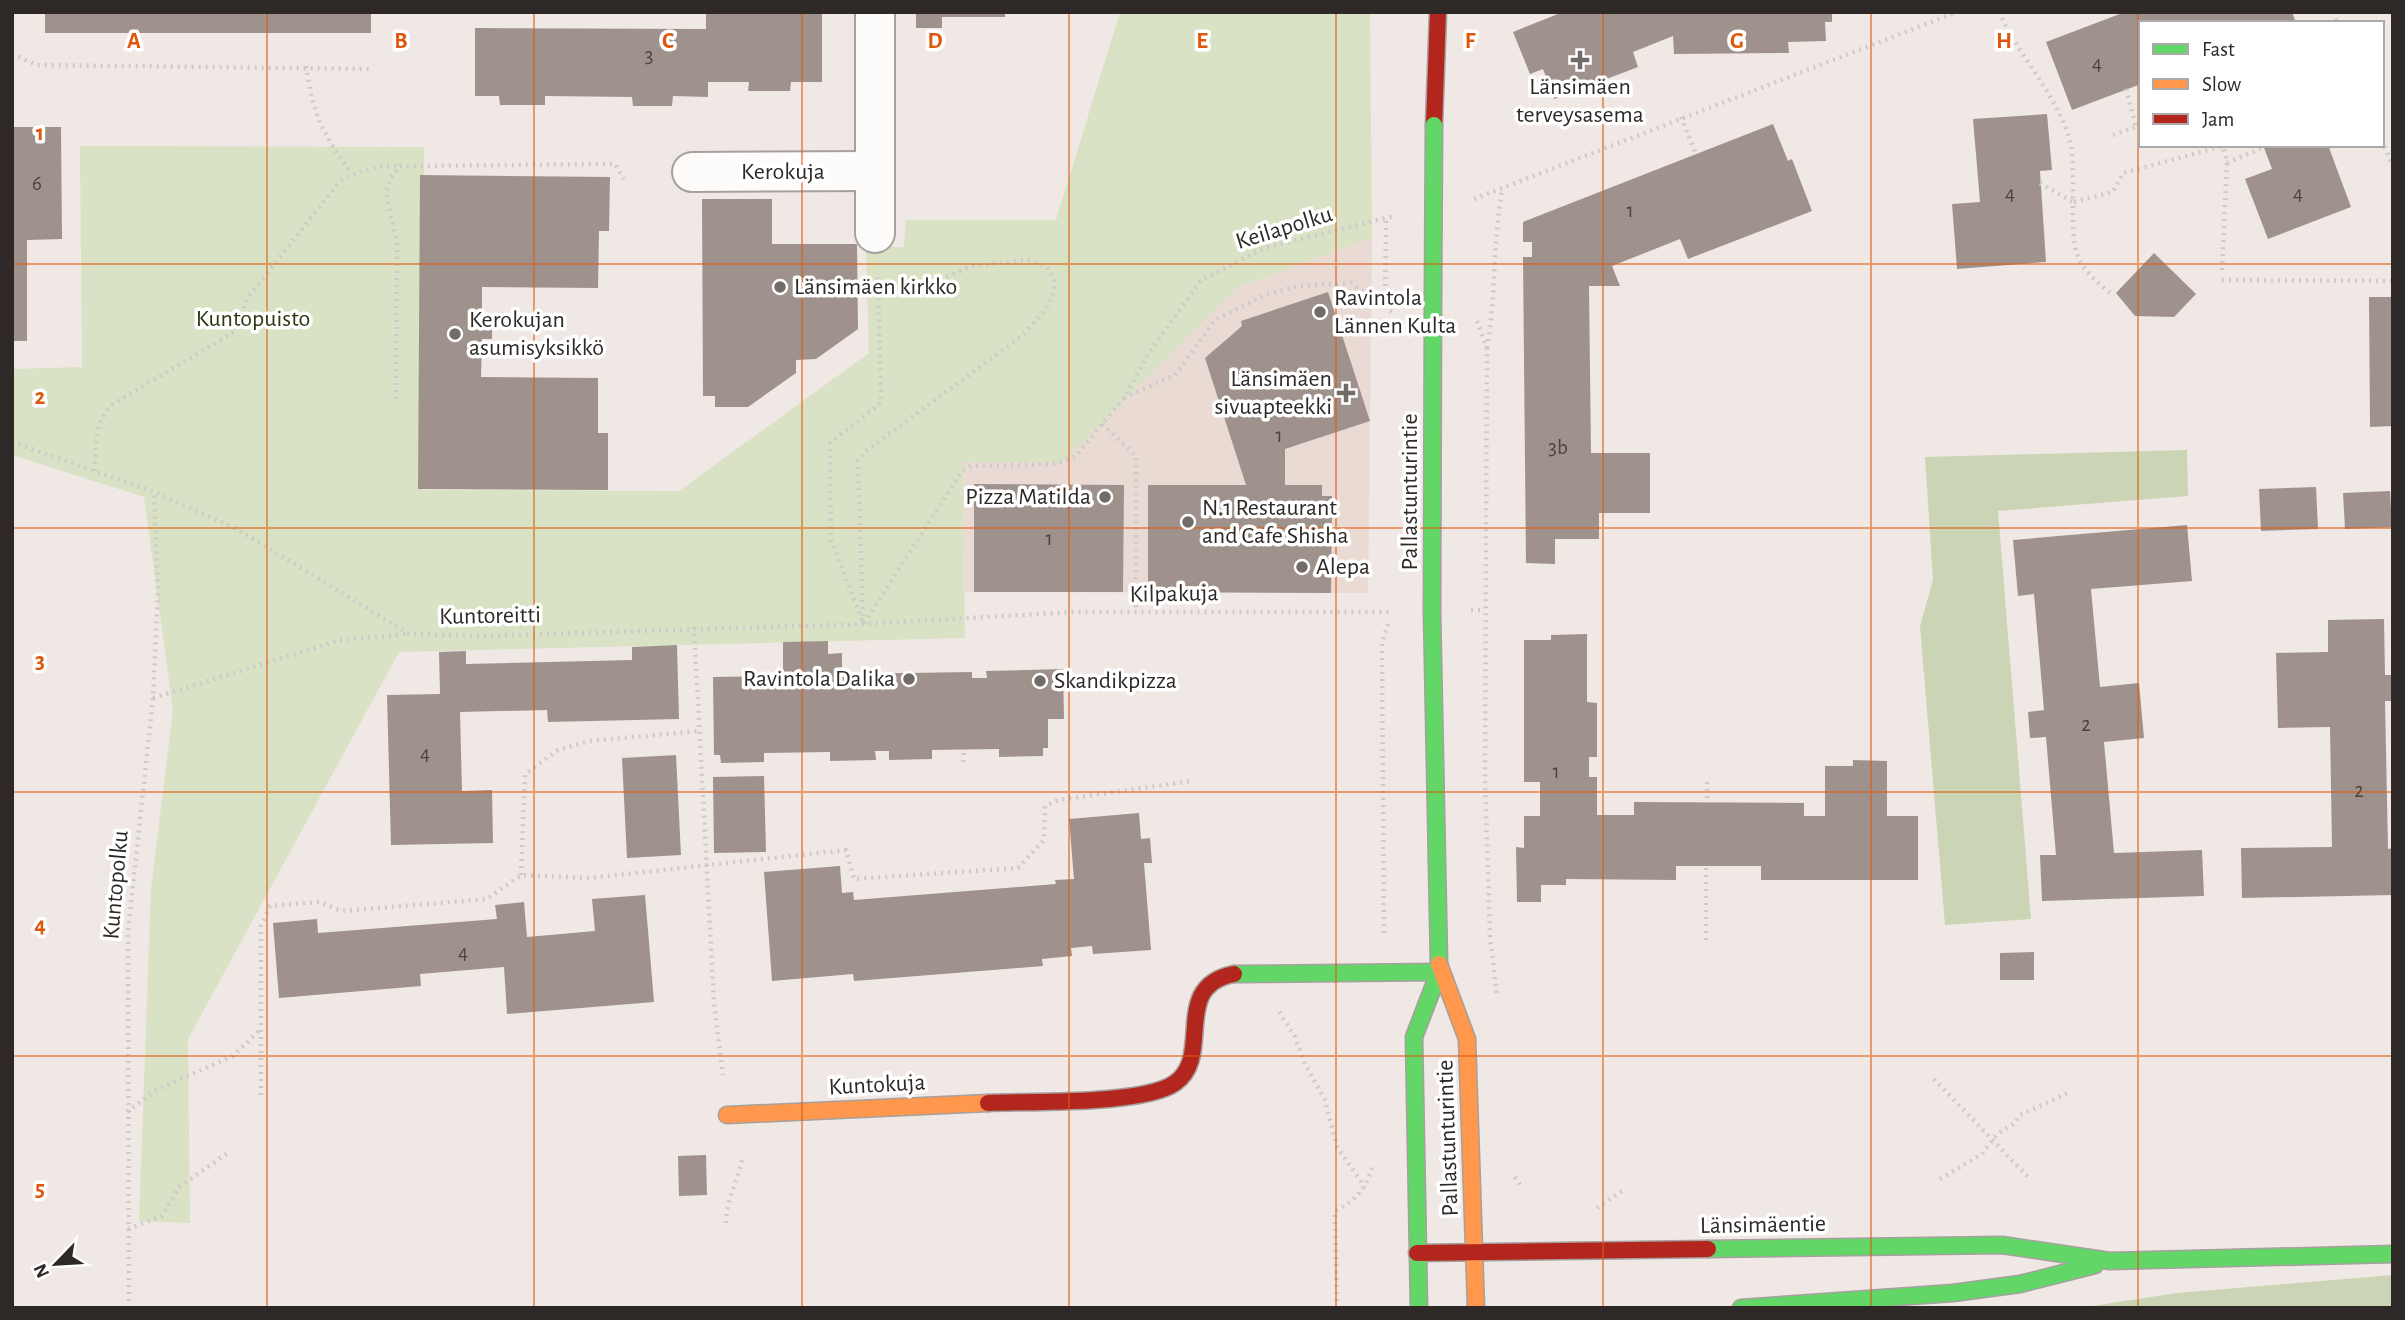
<svg xmlns="http://www.w3.org/2000/svg" width="2405" height="1320" font-family="'Alegreya Sans',sans-serif">
<style>
.built{fill:#e9dad4}
.green{fill:#d9e2c4}
.forest{fill:#cbd4b4}
.building{fill:#9f928c}
.lines{fill:none;stroke-linecap:round;stroke-linejoin:round}
.street-casing{stroke:#a6a09e;stroke-width:42}
.fast-casing{stroke:#a6a09e;stroke-width:19}
.slow-casing{stroke:#a6a09e;stroke-width:19}
.jam-casing{stroke:#a6a09e;stroke-width:19}
.path{stroke:#cdcac9;stroke-width:4.5;stroke-dasharray:2 5;stroke-linecap:butt}
.street{stroke:#fdfcfb;stroke-width:38}
.fast{stroke:#63d668;stroke-width:16}
.slow{stroke:#ff974d;stroke-width:16}
.jam{stroke:#b3261e;stroke-width:16}
.fast-bridge-casing{stroke:#a6a09e;stroke-width:19;stroke-linecap:butt}
.fast-bridge{stroke:#63d668;stroke-width:16}
.grid{fill:none;stroke:#df570d;stroke-width:2;stroke-opacity:0.55}
.poi-dot{fill:#726c69;stroke:#fff;stroke-width:2.5}
.labels{text-anchor:middle;dominant-baseline:central;stroke-width:7;stroke-linejoin:round;paint-order:stroke}
.number-label{font-size:21px;fill:#4a4340}
.poi-label{font-size:24px;fill:#2e2927;stroke:#fff;text-anchor:start}
.street-label{font-size:24px;fill:#2e2927;stroke:#fff}
.park-label{font-size:24px;fill:#29380f;stroke:#fff}
.grid-label{font-size:23px;text-anchor:middle;font-weight:bold;fill:#df570d;stroke:#fff;stroke-width:7;stroke-linejoin:round;paint-order:stroke}
</style>
<rect width="100%" height="100%" fill="#f0e8e4"/>
<!-- built -->
<path class="built" d="M1372,238L1368,593L965,592L963,462L1062,463L1238,287Z"/>
<!-- green -->
<path class="green" d="M1120,12H1370L1372,238L1238,287L1062,463L963,462L965,638L399,652L188,1039L190,1223L139,1221L151,889L173,710L144,497L12,455V369L82,367L80,146L424,147L423,490L679,491L869,353L866,247H904L906,220H1056Z"/>
<!-- forest -->
<g class="forest">
<path d="M2187,450L2188,496L1998,511L2031,919L1945,925L1920,626L1933,580L1925,457Z"/>
<path d="M2393,1275V1308H2079L2177,1293Z"/>
</g>
<!-- building -->
<g class="building">
<rect x="45" y="12" width="326" height="21"/>
<path d="M706,12H822V82H791L790,91H748L749,82H708V97L673,96L672,106H633L632,97L545,96V105H500L499,96H475V28L706,29Z"/>
<path d="M916,12H1005V17H942V28H916Z"/>
<path d="M1563,12H1832V22H1825L1826,41L1788,42L1789,53L1674,54L1673,36L1633,52L1638,67L1554,99L1543,69L1530,74L1513,32Z"/>
<path d="M2125,12H2292L2296,23H2141V84L2072,110L2046,42Z"/>
<path d="M2047,114L2052,170L2040,171L2046,262L1957,269L1952,204L1980,202L1973,119Z"/>
<path d="M1773,124L1788,161L1792,159L1812,211L1688,259L1680,239L1612,266L1620,286H1589L1591,453H1650V513H1599V539H1555V564L1526,563L1523,257H1532V242H1523V222Z"/>
<path d="M12,127H61L62,239L27,240V341H12Z"/>
<path d="M2263,145H2328L2351,207L2268,239L2245,179L2272,169Z"/>
<path d="M420,175L610,177L609,231H599L598,288L482,287V317H492V339H482L481,377L598,378V433H608V490L418,489Z"/>
<path d="M702,199H772V244H857L858,329L816,359L796,360V373L748,407H715V396H703Z"/>
<path d="M2154,253L2196,294L2174,317L2135,316L2116,293Z"/>
<path d="M1328,292L1370,421L1285,449V485H1322V496H1332L1331,593L1148,592V485H1246L1205,358L1242,326L1241,321Z"/>
<path d="M2369,297H2393V426L2370,427Z"/>
<path d="M974,484L1124,485L1123,592H974Z"/>
<path d="M2316,487L2318,529L2261,531L2259,489Z"/>
<path d="M2390,491L2392,527L2345,529L2343,493Z"/>
<path d="M2187,525L2192,581L2091,589L2100,687L2139,683L2144,738L2104,742L2114,853L2202,850L2204,896L2042,901L2040,855H2056L2046,737L2030,738L2028,712L2044,710L2034,594L2018,596L2013,540Z"/>
<path d="M2384,619L2385,675H2393V701H2385L2388,849L2393,848V895L2242,898L2241,848L2332,847L2330,727L2278,728L2276,653L2328,652V620Z"/>
<path d="M1587,634V702L1597,703V757H1589V777H1597V815H1634V802L1804,803V816H1825V766H1853V760L1887,761V816H1918V880H1761V866H1676V880L1566,879V885H1541V902H1517L1516,847L1524,848V816H1540V782H1524V640H1551V635Z"/>
<path d="M828,641V654L842,653V674L972,672V678H987L986,671L1063,669L1064,719H1048V748H1043V756L999,757V749L932,750V759L889,760V751H875L876,760L830,761V752L764,753V762L721,763L720,755H714L713,677L783,676V642Z"/>
<path d="M677,645L679,719L548,722L547,710L460,712L462,791L492,790L493,843L391,845L387,695L440,694L439,652L466,651V664L632,660V647Z"/>
<path d="M676,755L681,855L627,858L622,758Z"/>
<path d="M764,776L766,852L714,853L713,777Z"/>
<path d="M1139,813L1141,839L1150,838L1152,863H1144L1151,950L1093,954L1092,946L1071,948L1072,956L1042,959L1043,966L854,981L853,974L772,981L764,872L840,866L842,893L853,892L854,900L1056,884L1055,880L1074,879L1069,819Z"/>
<path d="M645,895L654,1002L507,1014L504,967L420,974L421,986L279,998L273,923L317,919L318,933L497,919L495,905L524,902L527,937L595,931L592,899Z"/>
<path d="M2034,952V980H2000V953Z"/>
<path d="M706,1155L707,1195L679,1196L678,1156Z"/>
</g>
<g class="lines">
<!-- street casing -->
<g class="street-casing">
<g id="street">
<path d="M692,172L873,171"/>
<path d="M875,233V12"/>
</g>
</g>
<!-- fast casing -->
<g class="fast-casing">
<g id="fast">
<path d="M1433,295L1432,611L1439,964"/>
<path d="M1234,974L1439,972"/>
<path d="M1708,1249L2002,1245L2110,1261L2393,1254"/>
<path d="M1419,1308L1414,1037L1439,972"/>
<path d="M1741,1308L1953,1293L2020,1284L2095,1265"/>
</g>
</g>
<!-- slow casing -->
<g class="slow-casing">
<g id="slow">
<path d="M1439,964L1467,1039L1476,1308"/>
<path d="M727,1115L988,1103"/>
</g>
</g>
<!-- jam casing -->
<g class="jam-casing">
<g id="jam">
<path d="M1434,125L1438,12"/>
<path d="M988,1103C1030,1101 1144,1105 1175,1083C1214,1056 1170,986 1234,974"/>
<path d="M1417,1253L1708,1249"/>
</g>
</g>
<!-- path -->
<g class="path">
<path d="M1999,12C2018,55 2059,97 2070,142C2075,160 2072,183 2073,202L2113,192L2123,173L2223,146"/>
<path d="M2104,12L2107,19"/>
<path d="M2333,12L2337,23"/>
<path d="M12,54L37,65L371,69"/>
<path d="M306,66C314,118 322,132 352,174"/>
<path d="M2126,89L2136,127"/>
<path d="M1681,117L1696,154"/>
<path d="M2113,135L2141,125"/>
<path d="M2382,140L2393,167"/>
<path d="M2329,147L2333,145"/>
<path d="M2227,163L2264,147"/>
<path d="M2040,183L2073,202C2073,254 2072,263 2114,296"/>
<path d="M1474,199L1957,12"/>
<path d="M2222,270L2227,163L2223,145"/>
<path d="M2222,280L2393,281"/>
<path d="M1385,307L1386,218"/>
<path d="M1477,321L1487,349L1485,779L1490,937L1497,996"/>
<path d="M1487,348C1496,296 1493,243 1502,190"/>
<path d="M1124,398L1175,375L1215,320L1263,296L1298,286L1351,283L1392,312"/>
<path d="M396,399L397,243L386,193L391,177L400,166L615,164L624,179"/>
<path d="M1102,424L1136,456V612"/>
<path d="M12,442L154,492L237,529L409,634L484,636L863,624L1073,612H1393"/>
<path d="M95,471C96,444 93,424 113,404L234,332L247,299L340,181C358,170 379,165 400,166"/>
<path d="M1471,610H1485"/>
<path d="M862,620L831,540L830,443L881,403L878,274"/>
<path d="M863,623L858,461L866,451L1023,335L1046,309L1054,291V278L1047,267L1028,260L971,266L915,291H901L878,285"/>
<path d="M864,623L962,471L971,466L1053,464L1075,457L1124,398L1148,354L1201,280L1264,248L1394,216"/>
<path d="M694,627L714,1003L723,1075"/>
<path d="M153,698L340,640L409,634"/>
<path d="M963,762L964,750"/>
<path d="M1707,782V803"/>
<path d="M521,875L525,774L558,750L590,741L699,731"/>
<path d="M1384,933L1382,643L1389,621"/>
<path d="M1706,940V866"/>
<path d="M1279,1012L1295,1037L1305,1064L1325,1100L1337,1147L1365,1187"/>
<path d="M1934,1079L2028,1177"/>
<path d="M261,1095V926L270,906L320,902L341,911L487,899L521,875L589,878L846,850L854,879L1018,868L1044,840L1045,806L1058,800L1192,781"/>
<path d="M127,1112L156,1090L233,1056L260,1030"/>
<path d="M1515,1177L1522,1188"/>
<path d="M1940,1179L1982,1154L1997,1134L2015,1123L2020,1115L2068,1093"/>
<path d="M1597,1208L1625,1189"/>
<path d="M726,1223C726,1202 737,1180 742,1160"/>
<path d="M128,1229L162,1216L179,1187L228,1153"/>
<path d="M129,1308L128,932L153,698L158,593L154,492"/>
<path d="M1337,1308L1335,1211C1357,1200 1366,1188 1373,1165"/>
</g>
<!-- street -->
<use href="#street" class="street"/>
<!-- fast -->
<use href="#fast" class="fast"/>
<!-- slow -->
<use href="#slow" class="slow"/>
<!-- jam -->
<use href="#jam" class="jam"/>
<!-- fast-bridge casing -->
<g class="fast-bridge-casing">
<path id="fast-bridge" d="M1433,295L1434,125"/>
</g>
<!-- fast-bridge -->
<use href="#fast-bridge" class="fast-bridge"/>
</g>
<!-- grid -->
<path class="grid" d="M267,12V1308M534,12V1308M802,12V1308M1069,12V1308M1336,12V1308M1603,12V1308M1871,12V1308M2138,12V1308M12,264H2393M12,528H2393M12,792H2393M12,1056H2393"/>
<!-- markers -->
<g class="poi-dot">
<path d="M1576.5 49.5h7v7h7v7h-7v7h-7v-7h-7v-7h7z"/>
<circle cx="780" cy="287" r="7"/>
<circle cx="1320" cy="312" r="7"/>
<circle cx="455" cy="334" r="7"/>
<path d="M1342.5 382.5h7v7h7v7h-7v7h-7v-7h-7v-7h7z"/>
<circle cx="1105" cy="497" r="7"/>
<circle cx="1188" cy="522" r="7"/>
<circle cx="1302" cy="567" r="7"/>
<circle cx="909" cy="679" r="7"/>
<circle cx="1040" cy="681" r="7"/>
</g>
<g class="labels">
<!-- number labels -->
<g class="number-label">
<text x="649" y="55">3</text>
<text x="2097" y="63">4</text>
<text x="37" y="183">6</text>
<text x="2010" y="193">4</text>
<text x="2298" y="193">4</text>
<text x="1630" y="210">1</text>
<text x="1279" y="435">1</text>
<text x="1558" y="447">3b</text>
<text x="1049" y="538">1</text>
<text x="2086" y="724">2</text>
<text x="425" y="753">4</text>
<text x="1556" y="771">1</text>
<text x="2359" y="790">2</text>
<text x="463" y="952">4</text>
</g>
<!-- poi labels -->
<g class="poi-label">
<text x="1580" y="87" text-anchor="middle">Länsimäen<tspan x="1580" dy="28">terveysasema</tspan></text>
<text x="794" y="287">Länsimäen kirkko</text>
<text x="1334" y="298">Ravintola<tspan x="1334" dy="28">Lännen Kulta</tspan></text>
<text x="469" y="320">Kerokujan<tspan x="469" dy="28">asumisyksikkö</tspan></text>
<text x="1332" y="379" text-anchor="end">Länsimäen<tspan x="1332" dy="28">sivuapteekki</tspan></text>
<text x="1091" y="497" text-anchor="end">Pizza Matilda</text>
<text x="1202" y="508">N.1 Restaurant<tspan x="1202" dy="28">and Cafe Shisha</tspan></text>
<text x="1316" y="567">Alepa</text>
<text x="895" y="679" text-anchor="end">Ravintola Dalika</text>
<text x="1054" y="681">Skandikpizza</text>
</g>
<!-- street labels -->
<g class="street-label">
<text x="783" y="172">Kerokuja</text>
<text transform="translate(1284 228) rotate(-17)">Keilapolku</text>
<text transform="translate(1410 492) rotate(-90)">Pallastunturintie</text>
<text transform="translate(1174 594) rotate(-1)">Kilpakuja</text>
<text transform="translate(490 616) rotate(-1)">Kuntoreitti</text>
<text transform="translate(116 885) rotate(-85)">Kuntopolku</text>
<text transform="translate(877 1085) rotate(-3)">Kuntokuja</text>
<text transform="translate(1448 1138) rotate(-92)">Pallastunturintie</text>
<text transform="translate(1763 1225) rotate(-1)">Länsimäentie</text>
</g>
<!-- park labels -->
<g class="park-label">
<text x="253" y="319">Kuntopuisto</text>
</g>
</g>
<g class="grid-label">
<text x="134" y="48">A</text>
<text x="401" y="48">B</text>
<text x="668" y="48">C</text>
<text x="935" y="48">D</text>
<text x="1202" y="48">E</text>
<text x="1470" y="48">F</text>
<text x="1737" y="48">G</text>
<text x="2004" y="48">H</text>
<text x="40" y="140">1</text>
<text x="40" y="404">2</text>
<text x="40" y="668">3</text>
<text x="40" y="932">4</text>
<text x="40" y="1196">5</text>
</g>
<!-- border -->
<rect width="2405" height="1320" fill="none" stroke="#2e2927" stroke-width="28"/>
<!-- legend -->
<rect x="2139" y="21" width="245" height="126" fill="#ffffff" stroke="#aba9a9" stroke-width="2"/>
<rect x="2153" y="44" width="35" height="10" fill="#63d668" stroke="#aba9a9" stroke-width="2"/>
<text x="2202" y="56" font-size="21" fill="#2e2927">Fast</text>
<rect x="2153" y="79" width="35" height="10" fill="#ff974d" stroke="#aba9a9" stroke-width="2"/>
<text x="2202" y="91" font-size="21" fill="#2e2927">Slow</text>
<rect x="2153" y="114" width="35" height="10" fill="#b3261e" stroke="#aba9a9" stroke-width="2"/>
<text x="2202" y="126" font-size="21" fill="#2e2927">Jam</text>
<!-- north arrow -->
<g transform="translate(56 1264) rotate(245)" stroke="#ffffff" stroke-width="5" paint-order="stroke">
<path d="M0-5L12 26L0 18L-12 26Z" fill="#2e2927"/>
<text y="-10" font-size="19" font-weight="bold" text-anchor="middle" fill="#2e2927">N</text>
</g>
</svg>
